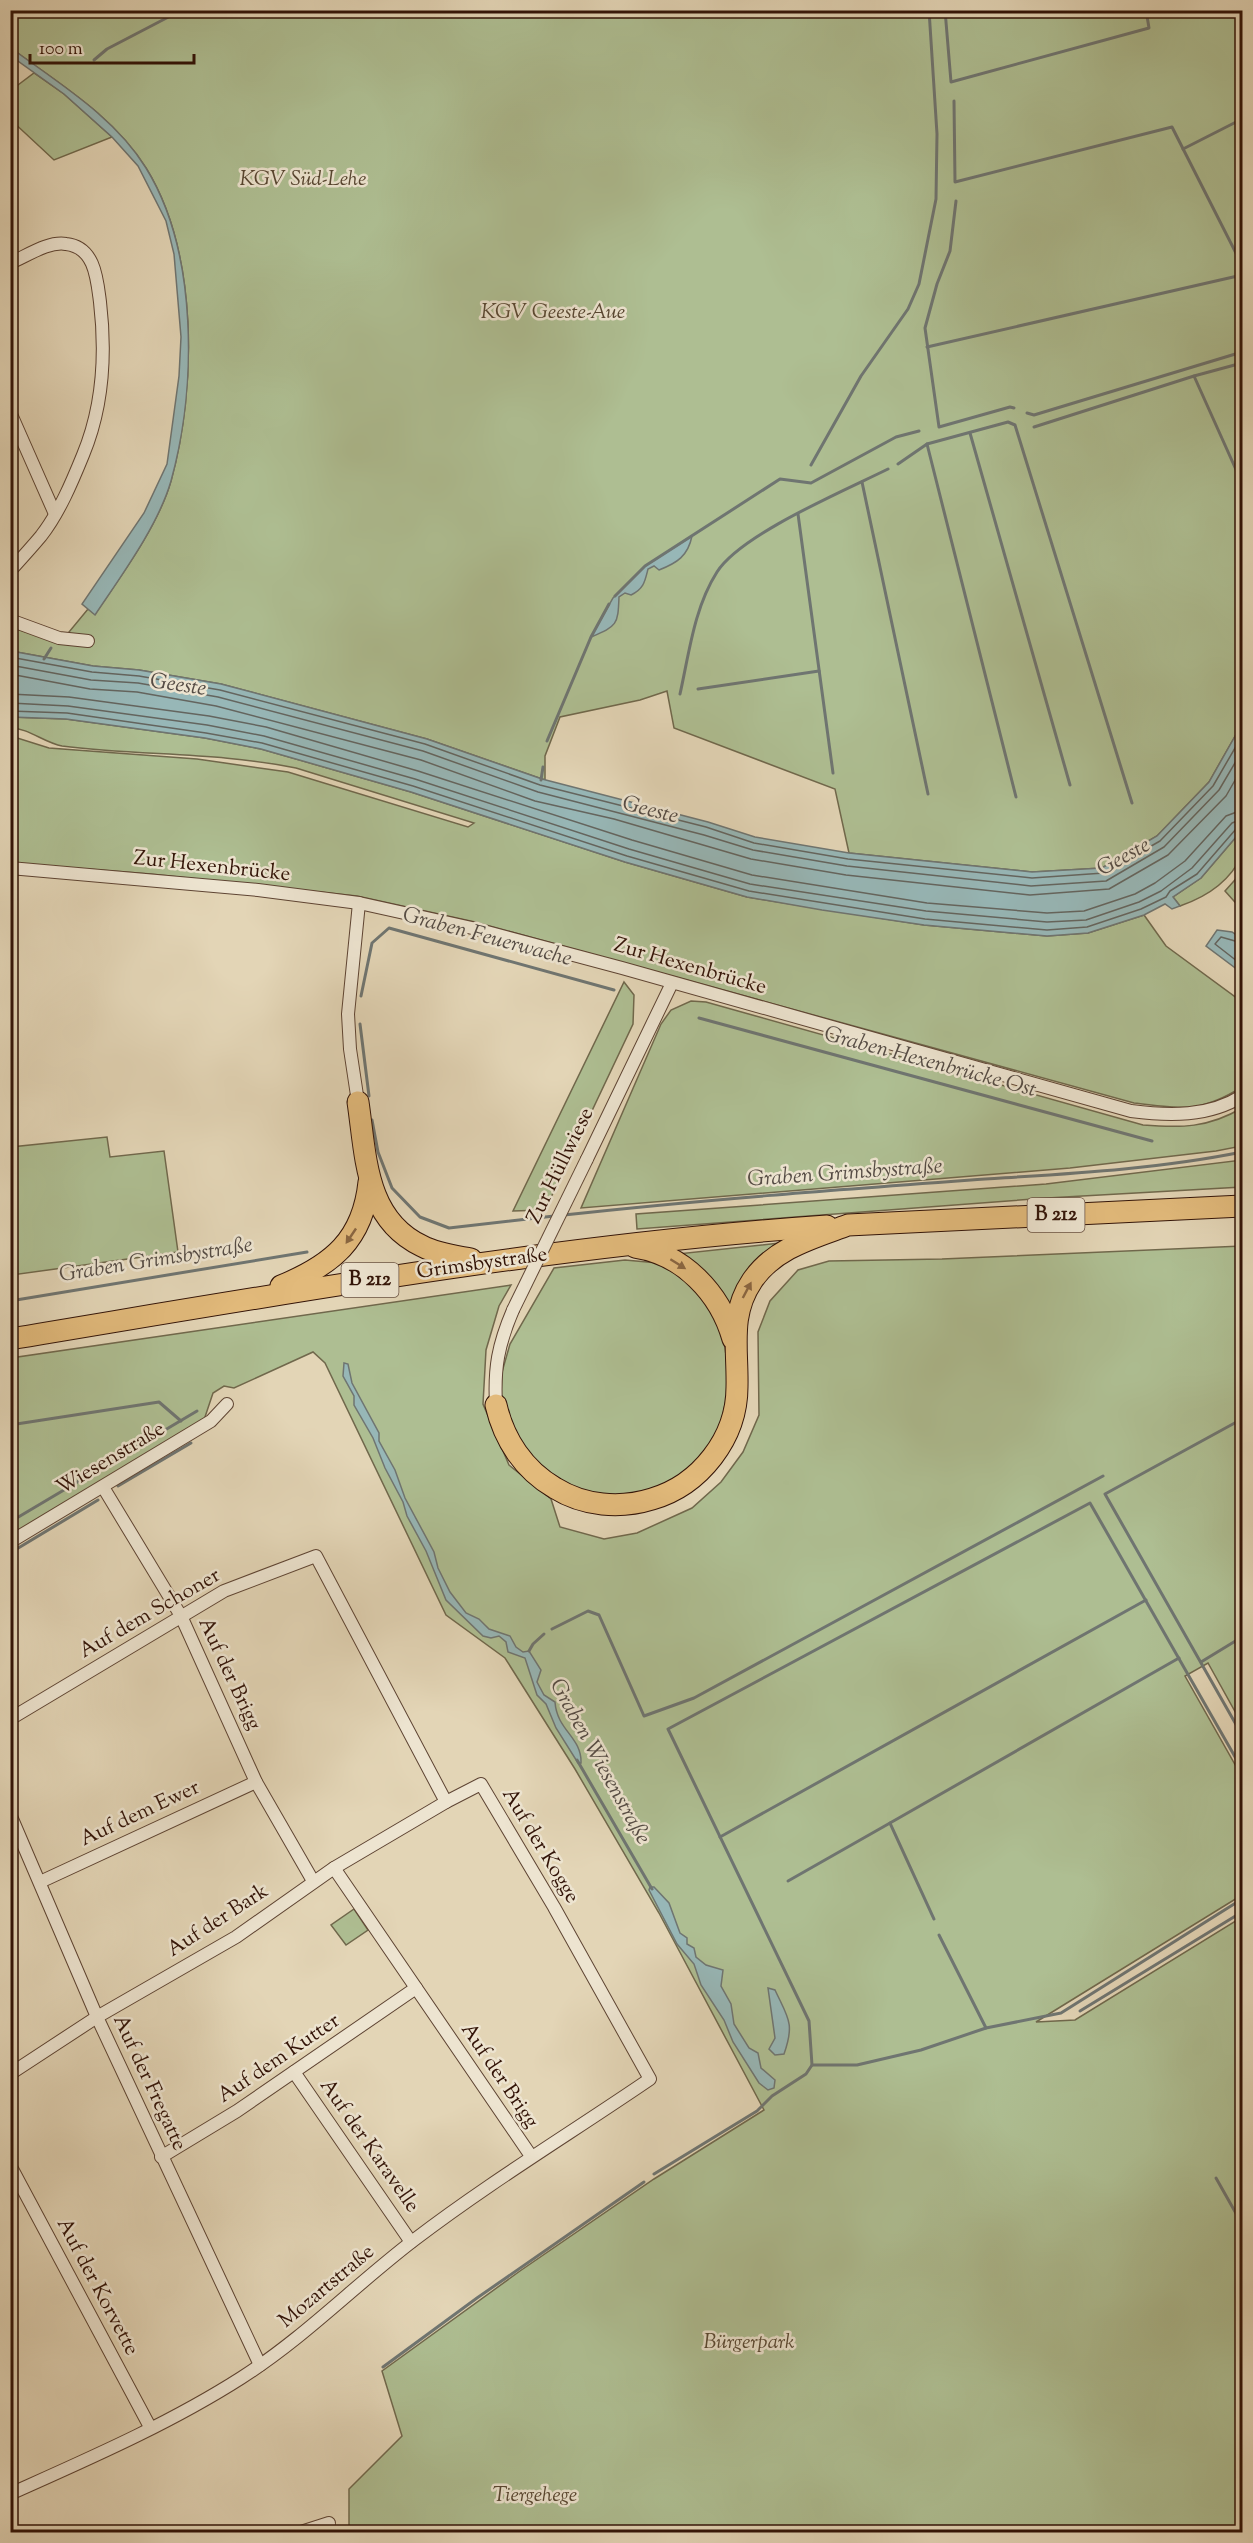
<svg xmlns="http://www.w3.org/2000/svg" width="1253" height="2543" font-family="'Sorts Mill Goudy',serif">
<style>
.green{fill:#aebe92;stroke:#70684c;stroke-width:1.5}
.water{fill:#97b7b7;stroke:#6f7571;stroke-width:1.5}
.lines{fill:none;stroke-linecap:round;stroke-linejoin:round}
.shore{stroke:#64655f;stroke-width:1.5}
.stream{stroke:#6f7571;stroke-width:3}
.street-casing{stroke:#5e4433;stroke-width:14}
.highway-casing{stroke:#321307;stroke-width:23}
.street{stroke:#ede4d0;stroke-width:12}
.highway{stroke:#e2ba7b;stroke-width:21}
.street-bridge-casing{stroke:#5e4433;stroke-width:14;stroke-linecap:butt}
.street-bridge{stroke:#ede4d0;stroke-width:12}
.oneway{fill:#8a6641}
.labels{text-anchor:middle;dominant-baseline:central;stroke-width:5;stroke-linejoin:round;paint-order:stroke}
.shield{fill:#ede4d0;stroke:#6a5243;stroke-width:1.5}
.shield-label{font-size:20px;font-weight:bold;fill:#321307}
.park-label{font-size:21px;font-style:italic;fill:#574631;stroke:#ede4d0}
.street-label{font-size:21px;fill:#321307;stroke:#ede4d0}
.water-label{font-size:22px;font-style:italic;fill:#554c45;stroke:#ede4d0}
</style>
<rect width="100%" height="100%" fill="#e3d5b6"/>
<filter id="stains"><feTurbulence type="fractalNoise" baseFrequency=".00333" numOctaves="4"/><feColorMatrix values="0 0 0 0 .2 0 0 0 0 .09 0 0 0 0 .02 0 0 0 .5 -.17"/></filter>
<radialGradient id="worn" r=".72"><stop offset=".6" stop-color="#630" stop-opacity="0"/><stop offset="1" stop-color="#630" stop-opacity=".3"/></radialGradient>
<!-- green -->
<g class="green">
<path d="M10,11H1242V724L1209,782L1157,836L1102,868L1032,872L849,853L835,789L674,728L667,691L640,700L560,717L545,756V780L427,739L221,684L139,670L93,666L11,651V627L60,643L88,609L95,614C121,576 158,526 171,481C197,387 198,252 146,168C114,116 58,83 11,48Z"/>
<path d="M34,73L64,94L112,137L54,160L11,120L10,91Z"/>
<path d="M11,717L66,719L205,738L261,749L411,792L625,862L747,897L924,925L1047,936L1088,933L1144,915L1166,946L1242,1002V1087C1199,1114 1182,1108 1134,1103L475,922L357,896L151,874L11,863V736L49,748L197,759L288,772L468,827L474,823L296,768C218,752 140,756 62,746C45,743 28,728 11,728Z"/>
<path d="M1242,830C1242,838 1244,848 1242,855C1230,882 1206,897 1180,906L1173,897L1201,878Z"/>
<path d="M1242,872V910L1225,891Z"/>
<path d="M624,982L634,995L633,1024L545,1210L513,1211Z"/>
<path d="M691,1001L706,1002L1143,1125C1181,1128 1208,1128 1242,1108V1146L1216,1151L1070,1168L581,1208L661,1024L671,1010Z"/>
<path d="M107,1137L110,1157L164,1151L178,1252L12,1275L11,1147Z"/>
<path d="M1242,1160V1187L1047,1198L637,1229L636,1214L1046,1184Z"/>
<path d="M789,1242L731,1318L668,1255Z"/>
<path d="M1242,1246V1724L1208,1663L1185,1676L1242,1777V1895L1036,2022L1075,2020L1242,1917V2532H349V2489L402,2436L382,2371L520,2271L654,2179L764,2110L659,1913L575,1769L505,1658L446,1615L325,1363L313,1352L234,1388L224,1386L213,1393L204,1420L11,1537V1358L511,1285L499,1306L486,1350L483,1404L509,1465L551,1499L560,1527L604,1539L637,1533L692,1508L721,1482L743,1452L759,1415L758,1332L770,1301L798,1270L829,1261L942,1259Z"/>
<path d="M625,1260L658,1263L685,1276L721,1322L730,1382L717,1441L683,1478L624,1499L567,1488L516,1444L501,1395L502,1372L510,1344L554,1268Z"/>
<path d="M354,1909L368,1930L346,1945L331,1925Z"/>
</g>
<!-- water -->
<g class="water">
<path d="M11,48C58,83 114,116 146,168C198,252 197,387 171,481C158,526 121,576 95,615L82,604L144,513L167,464L179,376L181,337L174,254L166,221L138,166L112,137L64,94L11,56Z"/>
<path d="M692,536C688,556 677,563 659,570L654,566L648,569C645,581 644,589 631,595L625,593L619,597C618,625 617,626 591,637L613,598L645,566Z"/>
<path d="M11,651L93,666L139,670L221,684L427,739L542,779L708,822L755,837L849,853L1032,872L1102,868L1157,836L1209,782L1242,724V830L1201,878L1173,897L1180,906L1172,909L1165,904L1144,915L1088,933L1047,936L924,925L822,910L747,897L625,862L411,792L261,749L205,738L66,719L11,717Z"/>
<path d="M1217,930L1232,932L1242,939V973L1206,946Z"/>
<path d="M344,1363L348,1364L352,1383L379,1433V1441L395,1470L405,1498L434,1552L438,1568L450,1592L466,1613L479,1619L489,1629L510,1636L516,1647L523,1652L529,1651L541,1670L537,1682L544,1695L555,1702C557,1731 582,1737 581,1763H578L556,1728L546,1704L537,1695L525,1658L508,1652L506,1642L499,1636L491,1638L483,1636L446,1600L426,1551L407,1516L403,1502L385,1468L373,1438L354,1405V1396L343,1376Z"/>
<path d="M650,1887H654L669,1903L680,1933L687,1938V1944L694,1948L696,1957L706,1965L723,1970L721,1986L731,2004L734,2024L749,2048L758,2053L761,2068L775,2080L774,2088L768,2090L759,2083L733,2042L724,2020L701,1985L694,1964L677,1944L649,1890Z"/>
<path d="M768,1988L775,1990C788,2018 795,2023 784,2054L775,2055L769,2049L775,2038Z"/>
</g>
<g class="lines">
<!-- shore -->
<g class="shore">
<path d="M10,657L92,672L139,676L220,690L425,744L540,785L706,827L754,843L848,859L1032,878L1104,873L1160,841L1213,786L1242,736"/>
<path d="M10,665L91,680L138,683L218,697L423,751L538,792L704,835L753,850L847,866L1031,886L1106,881L1164,847L1219,790L1242,751"/>
<path d="M10,674L90,689L137,692L216,706L421,760L535,801L614,819L751,859L846,875L1030,895L1109,889L1168,855L1226,796L1242,768"/>
<path d="M10,694L69,697L209,716L266,727L418,771L632,840L752,875L927,903L1047,913L1084,911L1135,894L1155,883L1185,861L1226,816L1242,810"/>
<path d="M10,703L68,706L207,725L264,736L415,779L629,849L750,884L926,911L1047,922L1086,920L1139,902L1161,891L1192,868L1232,823L1242,819"/>
<path d="M10,711L67,713L206,733L262,743L413,786L627,856L749,891L925,919L1047,930L1087,927L1141,909L1166,897L1170,891L1197,874L1236,829L1242,827"/>
<path d="M1242,943L1221,937L1215,944L1242,965"/>
</g>
<!-- stream -->
<g class="stream">
<path d="M945,10L951,82L1149,28L1146,10"/>
<path d="M1235,10L1242,25"/>
<path d="M94,60L107,49L178,12"/>
<path d="M954,101L955,182L1172,127L1242,265"/>
<path d="M1183,149L1242,119"/>
<path d="M956,201L950,251L937,284L925,328L939,427L1010,407L1014,408"/>
<path d="M927,347L1242,275"/>
<path d="M1194,376L1242,483"/>
<path d="M1027,413L1034,415L1242,352"/>
<path d="M1034,427L1194,376L1242,363"/>
<path d="M970,433L1070,785"/>
<path d="M927,444L1016,797"/>
<path d="M898,464L927,444L1008,422L1015,425L1132,803"/>
<path d="M811,465L861,376L908,309L919,284L936,199L937,134L929,10"/>
<path d="M862,482L928,794"/>
<path d="M798,514L833,773"/>
<path d="M615,596L645,566L780,479L811,483L896,437L919,431"/>
<path d="M44,659L51,648"/>
<path d="M698,689L819,671"/>
<path d="M680,694C689,654 694,608 717,572C741,534 846,490 888,469"/>
<path d="M547,741L591,637L609,604"/>
<path d="M541,780L543,767"/>
<path d="M361,996L372,943L389,928L614,990"/>
<path d="M699,1018L1152,1141"/>
<path d="M360,1024L369,1096"/>
<path d="M372,1120L378,1152L392,1188L420,1217L449,1228L554,1216"/>
<path d="M564,1215C699,1200 835,1190 971,1180C1062,1174 1153,1170 1242,1152"/>
<path d="M10,1301L307,1252"/>
<path d="M1242,1419L1105,1494L1242,1735"/>
<path d="M10,1425L159,1402L181,1421"/>
<path d="M118,1486L191,1443"/>
<path d="M10,1522L197,1411"/>
<path d="M10,1553L98,1500"/>
<path d="M552,1629L588,1611L599,1615L644,1716L694,1698L1103,1476"/>
<path d="M529,1651L533,1644L544,1634"/>
<path d="M1201,1662L1242,1637"/>
<path d="M577,1760L652,1889"/>
<path d="M890,1823L1179,1658"/>
<path d="M720,1837L1146,1600"/>
<path d="M788,1881L890,1823L934,1919"/>
<path d="M939,1935L986,2028"/>
<path d="M1080,2011L1242,1912"/>
<path d="M812,2065H857L921,2050L986,2028L1061,2013L1242,1899"/>
<path d="M654,2174L757,2111L772,2096L806,2074L812,2065L809,2021L668,1729L1090,1503L1242,1769"/>
<path d="M1216,2178L1242,2224"/>
<path d="M383,2367L477,2298L644,2182"/>
</g>
<!-- street casing -->
<g class="street-casing">
<g id="street">
<path d="M10,263C27,256 48,241 66,244C95,247 97,279 100,302C106,353 103,407 83,455C72,482 59,513 41,536C31,548 20,560 10,571"/>
<path d="M10,412L55,514"/>
<path d="M10,620L59,638L88,641"/>
<path d="M10,868L258,890L359,903L472,928L622,968L1131,1111C1169,1116 1209,1117 1242,1096"/>
<path d="M358,1102L350,1049L348,1014L359,903"/>
<path d="M587,1159L672,983"/>
<path d="M496,1405C494,1368 498,1345 513,1310"/>
<path d="M103,1487L181,1616L256,1782L313,1881"/>
<path d="M10,1542L211,1421L227,1404"/>
<path d="M10,1719L224,1591L316,1556L446,1802L481,1784L554,1907L650,2079C571,2133 490,2182 414,2240C355,2285 304,2338 241,2378C169,2424 88,2459 10,2494"/>
<path d="M10,1814L97,2017L260,2365"/>
<path d="M334,1868L531,2156"/>
<path d="M40,1882L256,1782"/>
<path d="M294,2072L411,2242"/>
<path d="M10,2074L97,2017L236,1937L334,1868L446,1802"/>
<path d="M161,2157L237,2111L416,1988"/>
<path d="M10,2165L150,2427"/>
<path d="M301,2532L329,2523"/>
</g>
</g>
<!-- highway casing -->
<g class="highway-casing">
<g id="highway">
<path d="M358,1102C366,1156 365,1219 422,1246C437,1254 455,1256 471,1259"/>
<path d="M635,1247C683,1254 720,1293 733,1339"/>
<path d="M281,1286C332,1265 363,1240 369,1182"/>
<path d="M10,1339C282,1294 552,1245 827,1226"/>
<path d="M496,1405C504,1440 524,1470 555,1488C584,1506 620,1509 652,1499C700,1485 737,1438 737,1387C738,1349 729,1315 752,1281C774,1248 813,1238 848,1225L1242,1206"/>
</g>
</g>
<!-- street -->
<use href="#street" class="street"/>
<!-- highway -->
<use href="#highway" class="highway"/>
<!-- street-bridge casing -->
<g class="street-bridge-casing">
<path id="street-bridge" d="M513,1310L587,1159"/>
</g>
<!-- street-bridge -->
<use href="#street-bridge" class="street-bridge"/>
</g>
<!-- one-way arrows -->
<defs><path id="oneway-solid" d="M-6-.8H1V-3.2L6.5 0L1 3.2V.8H-6Z" transform="scale(1.5)"/></defs>
<g class="oneway">
<use href="#oneway-solid" transform="translate(351 1236) rotate(124)"/>
<use href="#oneway-solid" transform="translate(678 1264) rotate(32)"/>
<use href="#oneway-solid" transform="translate(747 1290) rotate(-62)"/>
</g>
<g class="labels">
<!-- shield labels -->
<g class="shield">
<rect x="1027.5" y="1198" width="57" height="34" rx="4.5"/>
<rect x="341.5" y="1263" width="57" height="34" rx="4.5"/>
</g>
<g class="shield-label">
<text x="1056" y="1215">B 212</text>
<text x="370" y="1280">B 212</text>
</g>
<!-- park labels -->
<g class="park-label">
<text x="303" y="180">KGV Süd-Lehe</text>
<text x="553" y="313">KGV Geeste-Aue</text>
<text x="749" y="2343">Bürgerpark</text>
<text x="535" y="2496">Tiergehege</text>
</g>
<!-- street labels -->
<g class="street-label">
<text transform="translate(212 867) rotate(6)">Zur Hexenbrücke</text>
<text transform="translate(690 967) rotate(16)">Zur Hexenbrücke</text>
<text transform="translate(561 1166) rotate(-64)">Zur Hüllwiese</text>
<text transform="translate(482 1264) rotate(-8)">Grimsbystraße</text>
<text transform="translate(111 1459) rotate(-31)">Wiesenstraße</text>
<text transform="translate(150 1614) rotate(-30)">Auf dem Schoner</text>
<text transform="translate(229 1674) rotate(65)">Auf der Brigg</text>
<text transform="translate(140 1814) rotate(-25)">Auf dem Ewer</text>
<text transform="translate(540 1846) rotate(59)">Auf der Kogge</text>
<text transform="translate(218 1921) rotate(-33)">Auf der Bark</text>
<text transform="translate(279 2059) rotate(-34)">Auf dem Kutter</text>
<text transform="translate(499 2076) rotate(56)">Auf der Brigg</text>
<text transform="translate(149 2083) rotate(65)">Auf der Fregatte</text>
<text transform="translate(369 2146) rotate(55)">Auf der Karavelle</text>
<text transform="translate(97 2287) rotate(62)">Auf der Korvette</text>
<text transform="translate(327 2287) rotate(-40)">Mozartstraße</text>
</g>
<!-- water labels -->
<g class="water-label">
<text transform="translate(178 686) rotate(8)">Geeste</text>
<text transform="translate(650 811) rotate(14)">Geeste</text>
<text transform="translate(1124 858) rotate(-29)">Geeste</text>
<text transform="translate(487 938) rotate(15)">Graben Feuerwache</text>
<text transform="translate(930 1063) rotate(15)">Graben Hexenbrücke Ost</text>
<text transform="translate(845 1174) rotate(-4)">Graben Grimsbystraße</text>
<text transform="translate(156 1261) rotate(-9)">Graben Grimsbystraße</text>
<text transform="translate(599 1762) rotate(61)">Graben Wiesenstraße</text>
</g>
</g>
<!-- margin -->
<rect width="1253" height="2543" fill="none" stroke="#e3d5b6" stroke-width="36"/>
<rect x="12" y="12" width="1229" height="2519" fill="none" stroke="#321307" stroke-width="3"/>
<rect x="18" y="18" width="1217" height="2507" fill="none" stroke="#321307" stroke-width="1.5"/>
<!-- scale -->
<path d="M30 54v9h164v-9" fill="none" stroke="#321307" stroke-width="3"/>
<text x="39" y="54" font-size="18" fill="#321307" stroke="#ede4d0" stroke-width="4.5" paint-order="stroke">100 m</text>
<rect width="100%" height="100%" filter="url(#stains)"/>
<rect width="100%" height="100%" fill="url(#worn)"/>
</svg>
